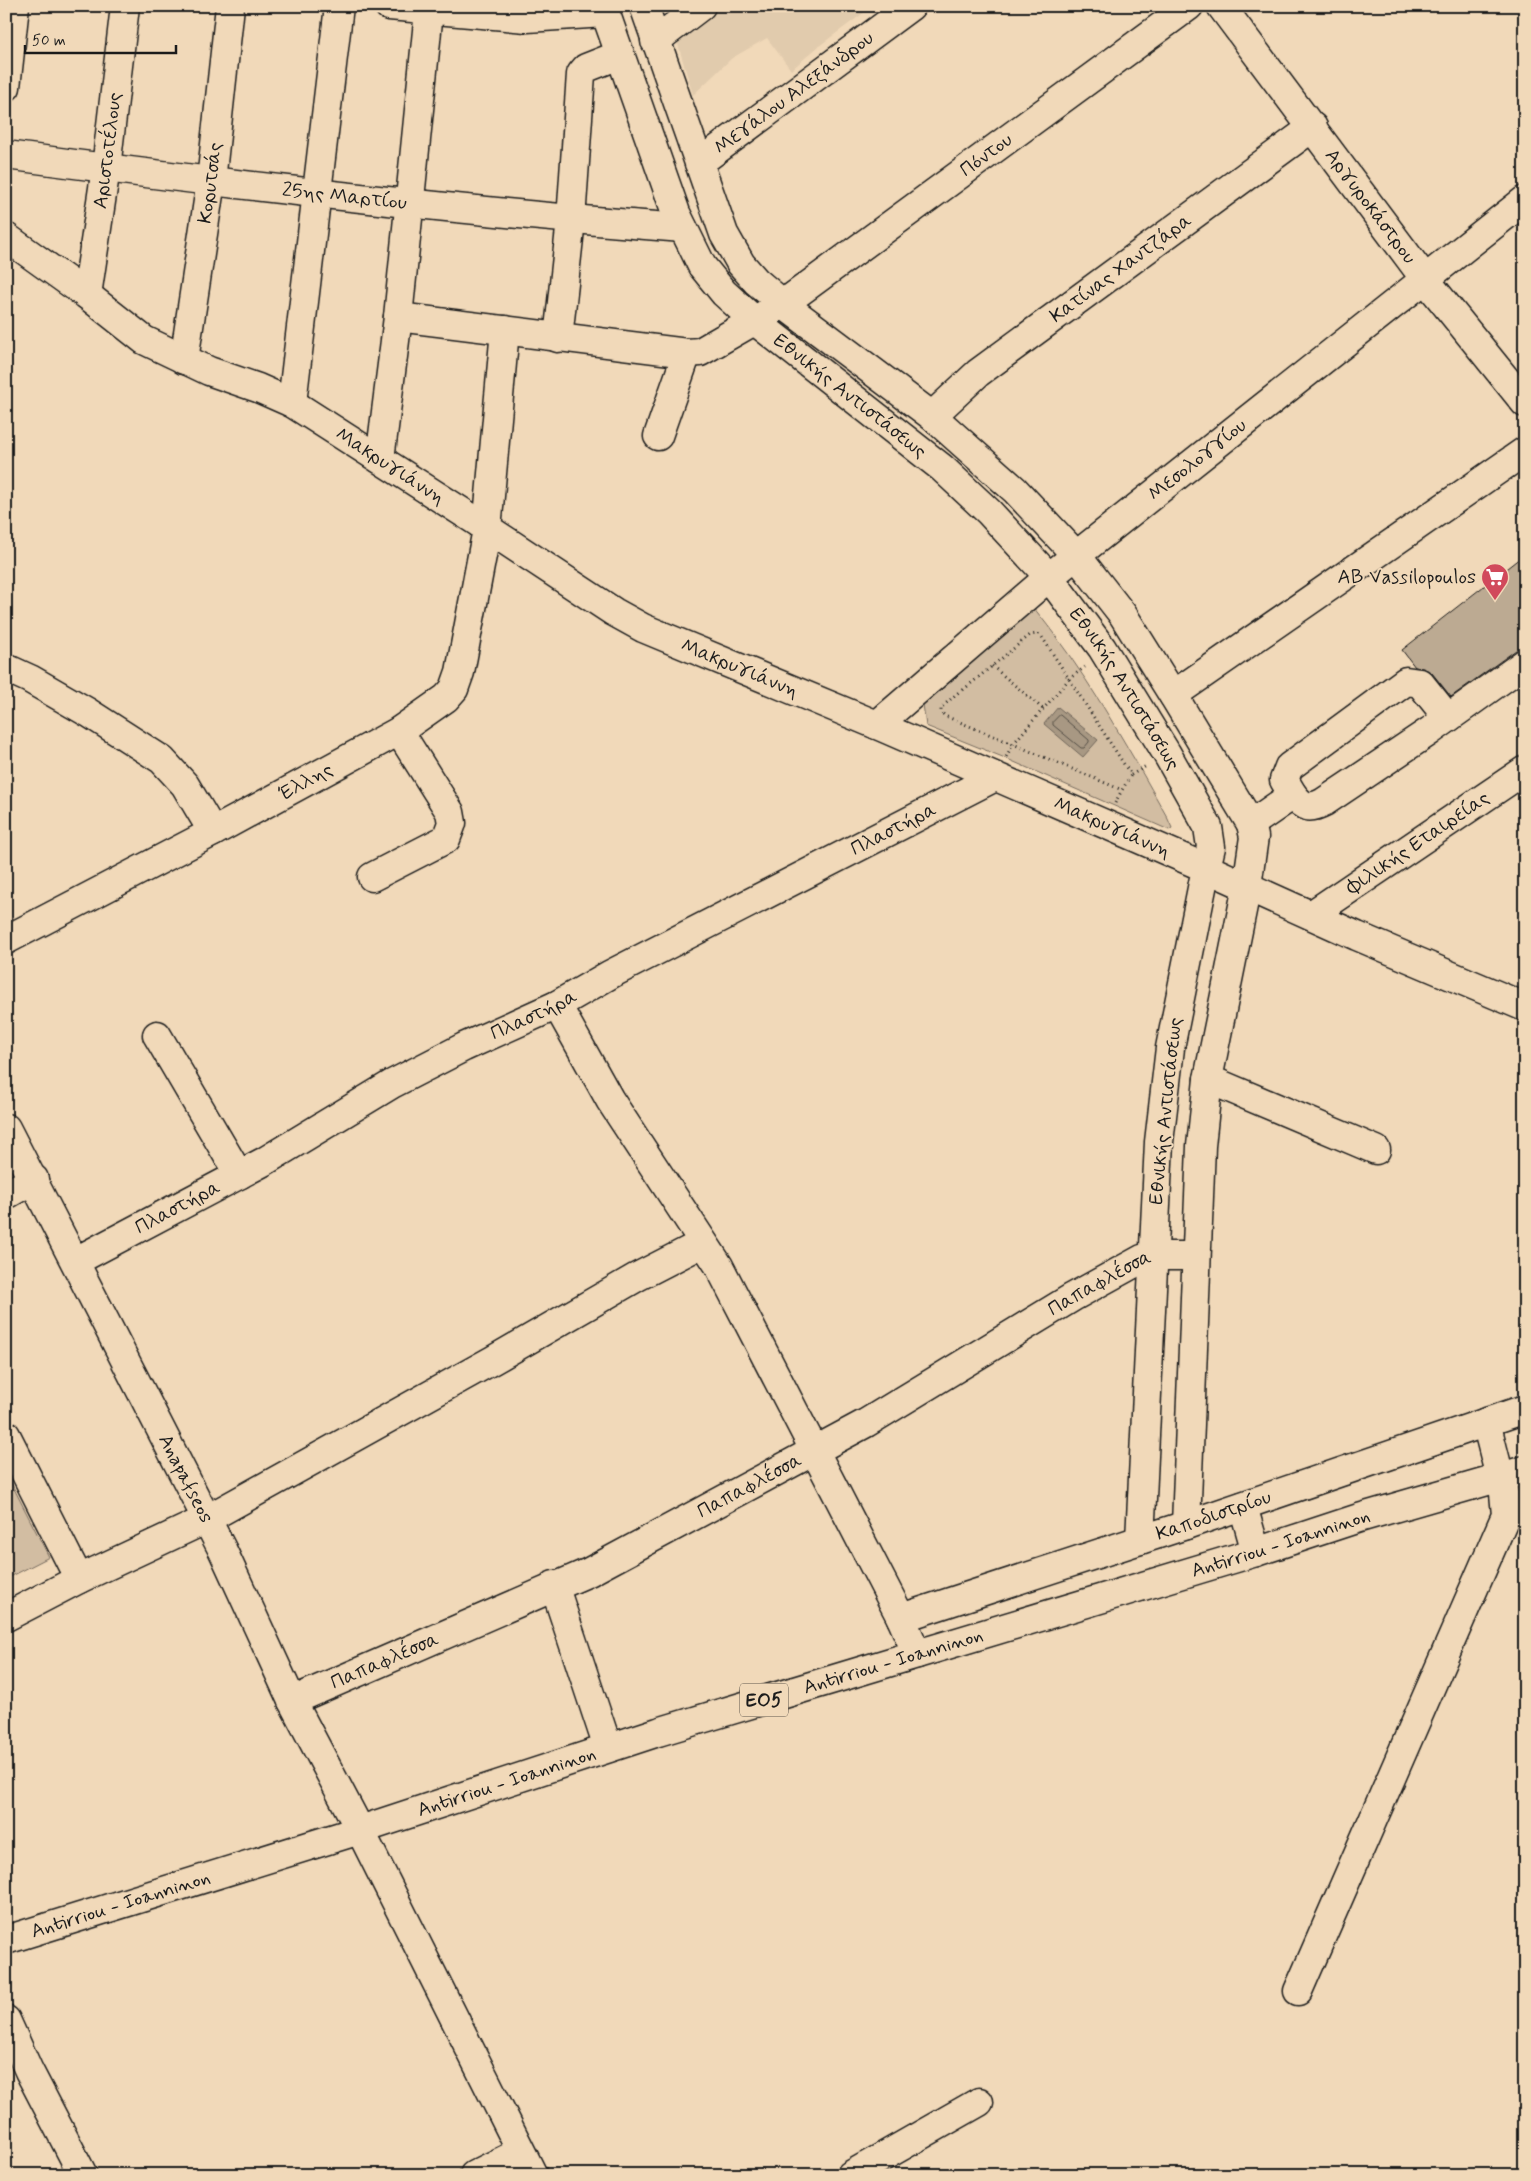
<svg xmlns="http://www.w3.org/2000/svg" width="1531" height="2181" font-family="Mynerve,sans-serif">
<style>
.built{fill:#e1cbad}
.green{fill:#d2bda2;stroke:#776c5f}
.water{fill:#a89883;stroke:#70665a}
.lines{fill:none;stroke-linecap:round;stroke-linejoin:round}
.shore{stroke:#544e45;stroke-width:1}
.building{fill:#bcaa92;stroke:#1c1c1c}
.minor-casing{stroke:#1c1c1c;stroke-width:31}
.major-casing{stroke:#1c1c1c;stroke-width:31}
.path{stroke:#1c1c1c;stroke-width:3;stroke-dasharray:1 4;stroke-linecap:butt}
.minor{stroke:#f1d9b9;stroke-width:28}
.major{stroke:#f1d9b9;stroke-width:28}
.labels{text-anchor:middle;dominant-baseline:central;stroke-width:4;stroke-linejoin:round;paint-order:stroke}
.shield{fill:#f1d9b9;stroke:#5c554b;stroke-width:1}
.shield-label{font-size:19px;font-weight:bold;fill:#1c1c1c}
.street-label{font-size:20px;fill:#1c1c1c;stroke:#f1d9b9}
.poi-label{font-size:20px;fill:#1c1c1c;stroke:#f1d9b9;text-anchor:end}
</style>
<rect width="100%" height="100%" fill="#f1d9b9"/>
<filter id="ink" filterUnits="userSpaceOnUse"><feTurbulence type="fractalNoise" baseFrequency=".02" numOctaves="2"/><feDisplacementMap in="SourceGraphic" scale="10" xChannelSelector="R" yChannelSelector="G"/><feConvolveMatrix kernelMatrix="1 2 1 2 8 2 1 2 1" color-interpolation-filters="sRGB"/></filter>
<g filter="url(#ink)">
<!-- built -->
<path class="built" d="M708,6H873L819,46L791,70L767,38L732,58L693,95L675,34Z"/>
<!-- green -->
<g class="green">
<path d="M1030,603C1083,668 1126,743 1167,817L1172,828L1169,830L1005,758L926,726L922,697Z"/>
<path d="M6,1473L49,1557L6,1579Z"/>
</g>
<!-- water -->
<path class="water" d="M1058,707L1098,740L1083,757L1044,724Z"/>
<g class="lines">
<!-- shore -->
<path class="shore" d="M1060,715L1089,740V742L1084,748H1081L1053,725V722Z"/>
</g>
<!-- building -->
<path class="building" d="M1525,554V647L1516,650L1451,697L1432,673L1423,668L1415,667L1402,650Z"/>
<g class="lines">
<!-- minor casing -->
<g class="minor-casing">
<g id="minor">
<path d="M389,6L527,18L605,13"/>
<path id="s1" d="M1221,6L1425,279L1525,403"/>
<path d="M655,41L701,6"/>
<path d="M6,87L15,6"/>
<path id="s2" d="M6,155C231,185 457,211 683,228"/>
<path id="s3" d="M699,163L911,6"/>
<path id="s4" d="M6,237L87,295L144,340L209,371L258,388L292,403L473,519L614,612L643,628L877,725L1206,868L1170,1048L1159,1142L1140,1540"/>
<path id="s5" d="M87,295L106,168L125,6"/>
<path id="s6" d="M398,317L687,353L700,352L783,304L1189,6"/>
<path d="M558,338L571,220L581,74L586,68L619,55"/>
<path id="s7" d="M184,360L211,181L230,6"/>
<path d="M292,403L339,6"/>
<path id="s8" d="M932,416L978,373L1313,127"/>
<path d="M658,436L687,353"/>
<path d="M380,459L398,317L429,11"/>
<path d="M6,668L30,679L89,713L162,760L185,785L213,832"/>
<path d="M1173,695L1525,451"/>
<path id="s9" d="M877,725L1049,577L1525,200"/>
<path d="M1293,795L1284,780L1289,767L1406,681L1420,683L1448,718"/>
<path d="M1251,824L1293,795C1303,807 1309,810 1324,802L1430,731L1525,663"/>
<path d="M372,877L446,839L452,823L450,812L399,731"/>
<path id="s10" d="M1311,915L1525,770"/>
<path id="s11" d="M6,940L213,832L399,731L446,698L454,689L460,672L487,529L505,330"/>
<path d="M557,1005L610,1100L719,1266L901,1618L917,1654"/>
<path d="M157,1035L239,1175"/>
<path d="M1208,1079L1376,1150"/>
<path id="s12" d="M6,1128L223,1551L292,1701L360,1830L533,2175"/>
<path d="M6,1195L34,1179"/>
<path id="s13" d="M76,1261L265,1161L392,1084L464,1047L557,1005L611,974L995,777"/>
<path d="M6,1435L79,1579"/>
<path d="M1243,1506L1256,1552"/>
<path d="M1186,1525L1201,1146L1208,1079L1247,886"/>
<path d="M554,1585L608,1748"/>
<path d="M6,1617L79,1579L207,1519L493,1360L637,1277L703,1243"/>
<path id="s14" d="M901,1618L1186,1525L1525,1409"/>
<path id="s15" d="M292,1701L589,1572L866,1423L1073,1297L1142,1259L1152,1256H1195"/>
<path d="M1298,1991L1506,1515L1504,1493L1486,1422"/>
<path d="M6,2020L29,2071L83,2175"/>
<path d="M474,2175L520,2152"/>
<path d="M851,2175L979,2102"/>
</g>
</g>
<!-- major casing -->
<g class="major-casing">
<g id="major">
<path id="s16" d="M603,6L676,213L702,266L724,293L755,321L942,468L989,512L1049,577L1102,648L1167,754L1208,827L1211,847L1206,868L1357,936L1525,1007"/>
<path d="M644,6L724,234L741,264L756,281L783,304L932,416L1015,490L1076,555L1123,615L1173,695L1251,824L1254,837L1247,886"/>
<path id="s17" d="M6,1940L360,1830L658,1732L1256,1552L1359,1518L1525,1470"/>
</g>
</g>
<!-- path -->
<g class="path">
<path d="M992,666L1043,709"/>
<path d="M962,689L941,708V712L945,716L1013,744L1006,757"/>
<path d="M963,690L1030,635L1038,634L1042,637L1131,775L1122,790L1013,744L1069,679L1085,667"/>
<path d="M1131,775L1148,765"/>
<path d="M1115,803L1122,790"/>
</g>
<!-- minor -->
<use href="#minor" class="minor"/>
<!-- major -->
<use href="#major" class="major"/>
</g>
</g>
<!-- icons -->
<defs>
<g id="supermarket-pin" transform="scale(1.4375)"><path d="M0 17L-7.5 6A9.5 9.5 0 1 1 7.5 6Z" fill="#d1495b" stroke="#f1d9b9"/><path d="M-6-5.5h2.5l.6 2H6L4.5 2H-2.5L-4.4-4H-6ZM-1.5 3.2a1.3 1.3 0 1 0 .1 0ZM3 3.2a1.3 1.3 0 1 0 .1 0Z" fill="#fff"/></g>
</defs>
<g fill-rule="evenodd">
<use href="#supermarket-pin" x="1495" y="577"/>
</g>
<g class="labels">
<!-- shield labels -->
<rect class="shield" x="740" y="1683.5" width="48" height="33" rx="4"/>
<g class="shield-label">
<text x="764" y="1700">ΕΟ5</text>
</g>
<!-- street labels -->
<g class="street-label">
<text stroke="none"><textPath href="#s3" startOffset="118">Μεγάλου Αλεξάνδρου</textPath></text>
<text stroke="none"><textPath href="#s5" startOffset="146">Αριστοτέλους</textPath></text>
<text stroke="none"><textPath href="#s6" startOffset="652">Πόντου</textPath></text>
<text stroke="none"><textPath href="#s7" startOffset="179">Κορυτσάς</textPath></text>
<text stroke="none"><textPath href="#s2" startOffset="341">25ης Μαρτίου</textPath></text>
<text stroke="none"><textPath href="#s1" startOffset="250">Αργυροκάστρου</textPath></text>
<text stroke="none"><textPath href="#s8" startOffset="240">Κατίνας Χαντζάρα</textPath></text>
<text stroke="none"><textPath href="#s16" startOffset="476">Εθνικής Αντιστάσεως</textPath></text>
<text stroke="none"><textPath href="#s9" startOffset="416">Μεσολογγίου</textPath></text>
<text stroke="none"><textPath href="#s4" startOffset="450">Μακρυγιάννη</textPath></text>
<text stroke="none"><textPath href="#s4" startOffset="855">Μακρυγιάννη</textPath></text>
<text stroke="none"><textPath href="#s16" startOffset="881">Εθνικής Αντιστάσεως</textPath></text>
<text stroke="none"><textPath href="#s11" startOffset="339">Έλλης</textPath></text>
<text stroke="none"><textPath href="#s4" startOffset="1260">Μακρυγιάννη</textPath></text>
<text stroke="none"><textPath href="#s13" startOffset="925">Πλαστήρα</textPath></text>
<text stroke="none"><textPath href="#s10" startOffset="129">Φιλικής Εταιρείας</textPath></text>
<text stroke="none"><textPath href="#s13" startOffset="520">Πλαστήρα</textPath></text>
<text transform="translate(1166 1111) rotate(-84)">Εθνικής Αντιστάσεως</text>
<text stroke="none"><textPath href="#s13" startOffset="115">Πλαστήρα</textPath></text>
<text stroke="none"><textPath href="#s15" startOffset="911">Παπαφλέσσα</textPath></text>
<text stroke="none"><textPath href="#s12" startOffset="394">Anapafseos</textPath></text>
<text stroke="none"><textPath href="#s15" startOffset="506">Παπαφλέσσα</textPath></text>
<text stroke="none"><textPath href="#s14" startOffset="329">Καποδιστρίου</textPath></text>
<text stroke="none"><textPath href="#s17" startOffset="1335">Antirriou - Ioanninon</textPath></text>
<text stroke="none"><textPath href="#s15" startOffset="101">Παπαφλέσσα</textPath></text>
<text stroke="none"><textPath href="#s17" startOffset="930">Antirriou - Ioanninon</textPath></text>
<text stroke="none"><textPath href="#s17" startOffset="525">Antirriou - Ioanninon</textPath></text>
<text stroke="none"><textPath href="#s17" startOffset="120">Antirriou - Ioanninon</textPath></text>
</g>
<!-- poi labels -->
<g class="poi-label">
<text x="1476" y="577">AB Vassilopoulos</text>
</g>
</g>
<!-- margin -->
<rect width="1531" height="2181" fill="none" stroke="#f1d9b9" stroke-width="25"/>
<rect x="12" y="12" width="1506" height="2156" fill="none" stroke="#1c1c1c" stroke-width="2" filter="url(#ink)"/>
<!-- scale -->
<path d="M25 45v8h151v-8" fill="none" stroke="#1c1c1c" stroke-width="2.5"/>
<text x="32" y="45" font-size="15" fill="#1c1c1c" stroke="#f1d9b9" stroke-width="4" paint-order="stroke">50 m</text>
</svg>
